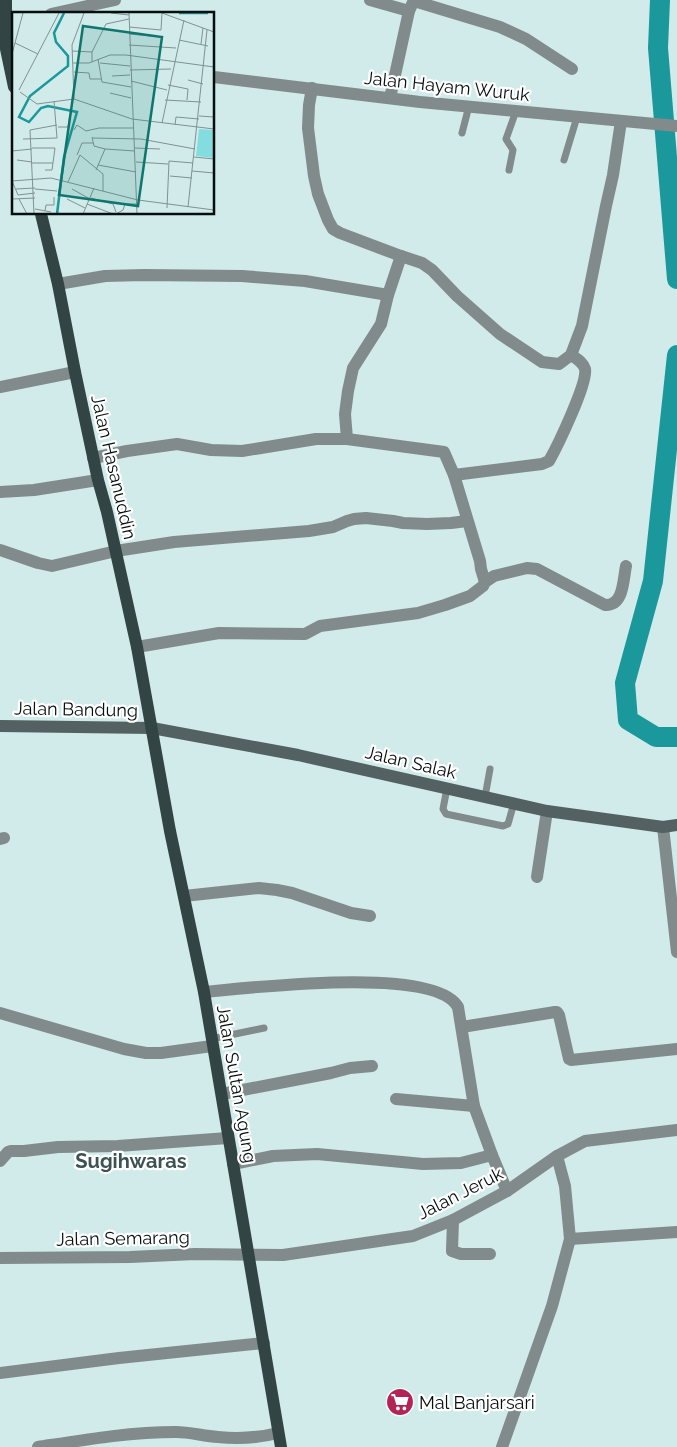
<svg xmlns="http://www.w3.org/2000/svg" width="677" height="1447" font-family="Raleway,sans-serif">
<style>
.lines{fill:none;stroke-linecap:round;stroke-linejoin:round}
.river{stroke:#1a989b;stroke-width:20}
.service{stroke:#818b8b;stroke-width:7}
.minor{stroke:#818b8b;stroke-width:12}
.tertiary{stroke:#818b8b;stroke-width:12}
.secondary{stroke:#536162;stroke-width:12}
.primary{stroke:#334445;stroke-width:12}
.labels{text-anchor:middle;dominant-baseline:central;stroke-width:4.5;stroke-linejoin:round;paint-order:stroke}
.street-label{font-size:18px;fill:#060e0e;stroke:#fff}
.poi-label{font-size:18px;fill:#060e0e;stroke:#fff;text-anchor:start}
.quarter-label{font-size:20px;font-weight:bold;fill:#3d5353;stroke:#fff}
.inset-river{fill:none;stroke:#1a989b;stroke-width:2.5}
.inset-road{fill:none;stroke:#809292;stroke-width:1}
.view{fill:#0f766e;fill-opacity:0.15;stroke:#0f766e;stroke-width:2.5}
.inset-edge{fill:none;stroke:#060e0e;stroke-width:2.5}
</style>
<rect width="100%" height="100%" fill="#d1eaea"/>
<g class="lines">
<!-- river -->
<g class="river">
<path d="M660,0L658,48L677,279"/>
<path d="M677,355L653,581L625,683L628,720L656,737H677"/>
</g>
<!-- service -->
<g class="service">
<path d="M462,133L469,106"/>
<path d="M564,160L577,117"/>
<path d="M509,170L513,150L506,139L516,111"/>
<path d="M447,788L443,809L446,814L503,826L508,824L514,803"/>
<path d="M485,797L490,769"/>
<path d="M211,1039L264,1028"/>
</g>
<!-- minor -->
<g class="minor">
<path d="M370,0L409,11"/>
<path d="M414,1L500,27L526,39L572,69"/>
<path d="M51,14L115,0"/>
<path d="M312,88L309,105L308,128L314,176L318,194L328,220L333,229L340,233L401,256L422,263L432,270L457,296L500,334L542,362L559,364L571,355L582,326L606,206L613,175L621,121"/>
<path d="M390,98L409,11L414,0"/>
<path d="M401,256L388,295L381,324L353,368L348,391L345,414L347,439L444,452L454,475L480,561L481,569L485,582"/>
<path d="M58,284L105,276L144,275L242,276L305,281L388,295"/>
<path d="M0,387L75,372"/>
<path d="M93,458L127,451L177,444L211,450L242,451L316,439H347"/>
<path d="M454,475L542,464L549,461C557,447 588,383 585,369C583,362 577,359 571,355"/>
<path d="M0,492L34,490L98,480"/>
<path d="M0,550L38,563L52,566L116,551L174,542L309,531L333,527L347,521L354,519L366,518L393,521L403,523L427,524L451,523L467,521"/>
<path d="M137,647L219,633L305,634L320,626L418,613L445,605L470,596L483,586L485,582L494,576L527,568L537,569L605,605C624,606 623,580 626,566"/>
<path d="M663,827L677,952"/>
<path d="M0,839L4,838"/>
<path d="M537,877L547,811"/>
<path d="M184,896L259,888L277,890L292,893L351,913L370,916"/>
<path d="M204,992C249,988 435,965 458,1007L474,1106L492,1155L507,1191"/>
<path d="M0,1013L124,1049L146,1053H161L212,1046"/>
<path d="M462,1027L555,1012H557L559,1015L569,1059L571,1060L677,1049"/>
<path d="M222,1094L331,1073L350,1068L372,1066"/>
<path d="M396,1099L474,1106"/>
<path d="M0,1161L8,1152L11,1151H24L58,1147L118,1146L228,1138"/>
<path d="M233,1164L273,1156L317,1154L423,1164L461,1163L492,1155"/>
<path d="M453,1220L452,1251L461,1254H490"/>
<path d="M570,1239L677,1232"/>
<path d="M0,1258L130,1257L195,1254L283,1255L413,1236L453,1220L507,1191L557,1156L585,1141L677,1130"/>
<path d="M0,1373L119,1358L264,1343"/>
<path d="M38,1447C83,1440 129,1432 176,1432C190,1432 203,1436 218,1437C239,1439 258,1438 278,1433"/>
<path d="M502,1447L552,1306L570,1239L565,1186L557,1156"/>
</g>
<!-- tertiary -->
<path class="tertiary" d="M214,77L420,102L677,126"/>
<!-- secondary -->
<path class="secondary" d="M0,726L152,728L298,755L547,811L663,827L677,825"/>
<!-- primary -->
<g class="primary">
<path d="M6,0V49L14,87"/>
<path d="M41,214L58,284L75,372L98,480L107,512L137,647L170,831L204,992L281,1447"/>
</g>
</g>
<!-- icons -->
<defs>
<g id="supermarket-disc" transform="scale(1.4375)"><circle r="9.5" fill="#b32356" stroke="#fff"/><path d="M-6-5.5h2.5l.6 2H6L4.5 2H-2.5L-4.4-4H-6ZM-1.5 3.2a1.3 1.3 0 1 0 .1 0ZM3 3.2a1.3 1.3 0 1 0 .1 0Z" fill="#fff"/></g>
</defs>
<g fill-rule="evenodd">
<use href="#supermarket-disc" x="400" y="1402"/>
</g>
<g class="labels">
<!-- street labels -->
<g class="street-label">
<text transform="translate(447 86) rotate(6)">Jalan Hayam Wuruk</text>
<text transform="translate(114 467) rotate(77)">Jalan Hasanuddin</text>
<text transform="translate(76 709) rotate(1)">Jalan Bandung</text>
<text transform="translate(411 762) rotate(13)">Jalan Salak</text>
<text transform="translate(237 1084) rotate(80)">Jalan Sultan Agung</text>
<text transform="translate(460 1193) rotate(-27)">Jalan Jeruk</text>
<text transform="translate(123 1238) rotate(-1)">Jalan Semarang</text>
</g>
<!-- poi labels -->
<g class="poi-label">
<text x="419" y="1402">Mal Banjarsari</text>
</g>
<!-- quarter labels -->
<g class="quarter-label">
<text x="131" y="1161">Sugihwaras</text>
</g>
</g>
<!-- overview -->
<g transform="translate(12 12)">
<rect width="202" height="202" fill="#d1eaea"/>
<path d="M187,117L202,118V146L184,144Z" fill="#83dddf"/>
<path class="inset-river" d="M167,1H196M45,202L52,145L65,100L36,94L29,96L17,110L7,105L18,84L56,54V44L44,30L42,21L52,1"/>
<path class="inset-road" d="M99,1L117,3M117,1L125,202M150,1L202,20M117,15L149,18L150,1M117,22L149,25M167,28L196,34M3,31L26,42M189,32L191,16M117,33L164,36M60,39L80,40M0,42L11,1M86,47L90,70L119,75M80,50V40L94,12L117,7M61,51H77L98,43H114L202,55M88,51L118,54M118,58L159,57M62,60L77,61L78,67H89M100,64L118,63M176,68L191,72M119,69L155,78M156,73L176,77L175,88M7,78L47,1M8,80L25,92L62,87L120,107L202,117M98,81L119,86M62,87L60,33L72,1M153,88L189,90M187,104L202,105M150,111L172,8M163,113L164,105L187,107M46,115H56L58,102M62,118L65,113L74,119L87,116H121M80,125L82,134L93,137L84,158M80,126L129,127L183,137M11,127L45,126L42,89M20,136H43L40,158H33M123,136L148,137M93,137L123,139M0,139L20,137M65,143L70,131H81M182,145L202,147M5,148L20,150M124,150L156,152M20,151H41M86,153L124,160M180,159L202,161M158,164L180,166M0,169L39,166L126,188L202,198M0,169L6,183L23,181M56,170L68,143L91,162V179M4,177L23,176M23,177L45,179M60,177L78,187M79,186L101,192L104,200M0,187L23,186M7,187L15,202M55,187L73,196M75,192L101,202M176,195L195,18M155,196L157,149L181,151M23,197L39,200M33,199L34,193H42V185M22,202L18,118L45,113M71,202L82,176M104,202L111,198L113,192H126"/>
<path class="view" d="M71,14L150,25L126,194L47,183Z"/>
<rect width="202" height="202" class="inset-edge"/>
</g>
</svg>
